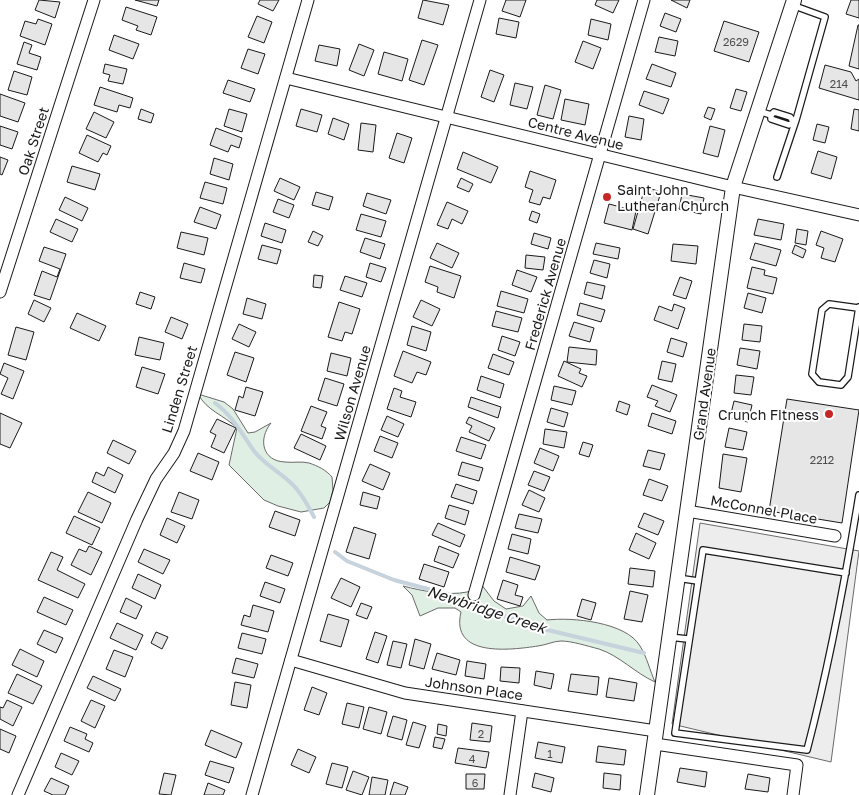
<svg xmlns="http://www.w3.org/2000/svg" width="859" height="795" font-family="'Golos Text',sans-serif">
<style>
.green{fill:#e0efe3;stroke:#6a6a6a}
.parking{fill:#ededed;stroke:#6a6a6a}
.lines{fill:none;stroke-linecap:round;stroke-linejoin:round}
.stream{stroke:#c6d2dc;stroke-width:4}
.building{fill:#e6e6e6;stroke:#1a1a1a}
.service-casing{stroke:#1a1a1a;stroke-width:8}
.minor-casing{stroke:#1a1a1a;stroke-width:13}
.tertiary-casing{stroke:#1a1a1a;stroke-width:16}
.service{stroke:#fff;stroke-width:5.5}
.minor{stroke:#fff;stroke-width:11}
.tertiary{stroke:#fff;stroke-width:14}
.poi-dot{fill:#c62828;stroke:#fff;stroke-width:2}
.labels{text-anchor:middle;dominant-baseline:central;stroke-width:4;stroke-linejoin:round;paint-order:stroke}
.number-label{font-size:11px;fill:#4d4d4d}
.street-label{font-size:14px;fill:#1a1a1a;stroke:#fff}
.poi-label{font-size:14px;fill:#1a1a1a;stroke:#fff;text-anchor:start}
.water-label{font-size:15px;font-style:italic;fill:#1a1a1a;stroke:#fff}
</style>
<rect width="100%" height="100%" fill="#fff"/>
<!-- green -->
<g class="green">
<path d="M198,394L224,402L233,409L248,433L255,432L271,423C258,439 262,461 285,462C293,463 301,461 309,463C318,466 326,470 332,477L333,490L330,502L324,508L301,512L278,506L264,500L229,465L237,428C224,415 207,411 198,394Z"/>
<path d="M481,584L494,601L506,609L523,606L531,596L539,613L547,620C572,617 626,622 640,646C647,657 650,671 655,682C635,673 620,656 599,649C587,646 572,641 561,641C554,641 546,645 538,646C511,650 450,658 461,612L455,608H438L420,616L412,595L403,586C422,591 448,596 467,592C472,591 477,587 481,584Z"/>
</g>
<!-- parking -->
<path class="parking" d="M700,523L859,551L831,762L672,724Z"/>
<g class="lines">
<!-- stream -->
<g class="stream">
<path d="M215,403C233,416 241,433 254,451C265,465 280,472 292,484C302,493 308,506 314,517"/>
<path d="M335,552L347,561L394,580L428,589L535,627L644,653"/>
</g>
</g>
<!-- building -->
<g class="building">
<path d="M39,0L60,2L55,18L35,10Z"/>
<path d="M135,0H159L157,6Z"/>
<path d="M260,0H279L273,11L258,4Z"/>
<path d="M423,0L449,5L443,25L418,18Z"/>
<path d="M506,0H526L520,17L502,11Z"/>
<path d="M597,0H619L613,13L595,5Z"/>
<path d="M671,0H690L687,8Z"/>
<path d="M851,0H859V18L846,14Z"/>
<path d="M126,7L157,17L151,35L136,30L138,26L122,20Z"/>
<path d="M665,13L681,19L676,32L660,26Z"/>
<path d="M257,16L272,22L264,43L248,37Z"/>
<path d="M499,18L519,22L516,38L496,34Z"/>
<path d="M38,19L52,24L45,45L20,36L25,21L36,24Z"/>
<path d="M591,19L611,24L608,40L588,35Z"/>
<path d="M724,21L759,32L749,62L714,51Z"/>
<path d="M858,25H859V69L849,66Z"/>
<path d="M114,35L139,44L133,59L109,50Z"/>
<path d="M659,37L678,41L675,56L655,52Z"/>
<path d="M422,40L438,45L424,85L409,80Z"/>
<path d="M583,41L601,48L593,69L575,62Z"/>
<path d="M24,42L32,45L29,53L41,57L37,70L17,64Z"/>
<path d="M359,44L374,50L364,76L349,70Z"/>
<path d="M319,45L340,49L337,66L315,61Z"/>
<path d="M248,49L265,54L258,74L241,68Z"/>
<path d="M384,52L408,59L402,81L378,74Z"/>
<path d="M105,64L127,69L123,84L108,81L110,75L103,73Z"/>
<path d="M652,64L676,73L671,87L646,79Z"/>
<path d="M825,65L851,72L856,81L859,79V100L819,88Z"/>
<path d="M490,70L504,75L494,102L481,97Z"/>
<path d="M14,71L32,77L27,95L8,90Z"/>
<path d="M228,80L255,89L250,102L223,93Z"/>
<path d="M515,83L533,87L527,109L510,105Z"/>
<path d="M545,85L561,90L553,119L537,115Z"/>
<path d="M100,87L133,98L130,108L119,105L117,112L94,105Z"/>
<path d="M736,89L747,92L741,111L730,108Z"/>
<path d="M644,91L669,99L663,114L639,105Z"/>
<path d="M0,94L25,103L18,122L0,116Z"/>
<path d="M565,99L589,104L585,125L561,120Z"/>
<path d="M708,107L715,109L711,120L704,117Z"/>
<path d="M141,109L154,114L151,123L138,119Z"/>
<path d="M229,109L247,114L242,132L224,126Z"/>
<path d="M301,109L322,115L317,132L296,126Z"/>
<path d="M854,109L859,110V131L851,129Z"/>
<path d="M94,112L114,122L106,138L86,129Z"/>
<path d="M629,116L644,119L641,140L625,137Z"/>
<path d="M333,118L349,124L344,140L328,134Z"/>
<path d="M361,123L376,125L373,152L358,150Z"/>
<path d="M817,124L829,127L825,143L813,140Z"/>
<path d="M0,126L18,132L12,149L0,145Z"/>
<path d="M710,126L725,130L718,157L703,153Z"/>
<path d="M216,128L242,138L239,148L231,145L228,152L210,145Z"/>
<path d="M397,133L412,138L404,163L389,158Z"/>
<path d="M87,135L111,146L107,155L103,153L98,162L79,153Z"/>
<path d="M818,151L837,157L831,179L811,173Z"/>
<path d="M463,152L498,167L491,183L457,169Z"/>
<path d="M0,157L8,160L2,175L0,174Z"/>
<path d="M214,158L233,164L229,180L210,174Z"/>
<path d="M72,166L100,174L95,190L67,182Z"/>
<path d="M530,171L556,180L550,199L543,197L540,205L529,202L533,190L525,187Z"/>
<path d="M280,178L300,187L294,200L274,191Z"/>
<path d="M461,178L473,184L469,192L457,187Z"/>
<path d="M205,182L227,188L223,204L200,198Z"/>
<path d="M645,187L661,192L648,234L633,229Z"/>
<path d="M316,192L333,197L329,210L312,205Z"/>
<path d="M367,193L391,200L386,214L363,206Z"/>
<path d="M682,194L704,198L701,214L679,209Z"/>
<path d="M65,197L88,208L82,221L59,210Z"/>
<path d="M278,199L294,205L289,218L273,212Z"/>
<path d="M447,202L468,211L462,224L452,219L448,229L437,225Z"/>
<path d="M609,204L636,211L632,230L604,223Z"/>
<path d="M200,207L221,215L216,229L194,222Z"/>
<path d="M532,211L540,214L537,223L529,220Z"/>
<path d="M361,214L386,221L381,237L356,230Z"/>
<path d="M56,219L78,229L72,242L50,232Z"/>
<path d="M758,219L784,224L781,240L754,235Z"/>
<path d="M265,223L286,230L282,243L261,236Z"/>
<path d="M797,229L808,231L806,245L795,243Z"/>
<path d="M313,231L323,236L318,246L308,242Z"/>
<path d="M821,231L843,239L835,262L821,258L824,248L816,245Z"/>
<path d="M181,232L208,238L204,255L177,248Z"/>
<path d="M534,233L551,238L548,249L531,244Z"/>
<path d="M365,238L385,244L380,259L360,252Z"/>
<path d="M437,243L459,253L452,268L430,258Z"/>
<path d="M596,243L620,248L618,259L593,254Z"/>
<path d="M755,243L781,250L776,266L750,259Z"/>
<path d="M673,244L698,246L696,264L671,261Z"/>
<path d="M262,245L281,250L277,264L258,259Z"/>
<path d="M795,245L806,250L803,258L792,253Z"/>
<path d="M44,247L66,254L50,300L34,295L42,271L57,277L60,269L39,261Z"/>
<path d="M526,255L545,257L543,270L525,268Z"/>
<path d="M594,260L610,264L607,278L590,273Z"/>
<path d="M184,263L205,269L201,283L180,278Z"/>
<path d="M370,263L386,268L381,282L366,277Z"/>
<path d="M430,266L461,276L454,298L437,292L438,287L425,282Z"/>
<path d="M752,267L765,270L764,275L777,278L773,294L747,288Z"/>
<path d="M517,270L537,277L531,292L512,285Z"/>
<path d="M314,275L323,276L321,288L313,287Z"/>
<path d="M345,276L367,283L362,297L340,290Z"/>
<path d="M680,277L692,281L686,299L673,295Z"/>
<path d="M587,282L605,286L602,299L584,294Z"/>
<path d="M501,291L528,299L524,313L497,306Z"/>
<path d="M140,292L155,297L151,309L136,304Z"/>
<path d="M748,293L766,298L762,313L744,308Z"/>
<path d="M247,298L266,304L262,319L243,314Z"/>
<path d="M34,300L51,308L44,322L28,314Z"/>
<path d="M421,300L440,309L432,326L413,317Z"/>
<path d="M339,302L360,309L352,334L345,332L342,341L328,337Z"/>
<path d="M580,303L605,310L601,322L577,315Z"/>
<path d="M674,304L685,308L678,329L654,320L659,306L672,311Z"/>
<path d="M496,311L522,318L518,332L492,326Z"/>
<path d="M77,313L106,326L99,341L70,328Z"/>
<path d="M171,317L188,324L182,339L165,332Z"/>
<path d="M574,322L594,328L590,342L569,336Z"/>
<path d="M239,324L256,332L249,347L232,339Z"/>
<path d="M744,324L762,326L760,342L742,340Z"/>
<path d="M412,326L431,332L426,351L407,345Z"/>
<path d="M16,327L34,332L26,360L8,355Z"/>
<path d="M502,336L520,342L515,356L498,350Z"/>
<path d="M139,337L164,343L160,360L135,355Z"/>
<path d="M671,338L687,343L683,357L667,352Z"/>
<path d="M569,347L597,350L596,365L567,362Z"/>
<path d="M740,348L760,351L757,369L737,365Z"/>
<path d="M403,351L431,362L426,375L417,372L412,383L394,376Z"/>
<path d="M235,352L254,358L246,382L227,375Z"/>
<path d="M331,353L351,358L347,376L327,371Z"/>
<path d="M493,354L514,362L509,375L488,368Z"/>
<path d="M564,361L581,369L579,373L587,376L582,387L558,376Z"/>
<path d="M662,361L676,364L672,382L658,379Z"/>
<path d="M4,363L24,371L13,399L1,394L8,378L0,374Z"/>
<path d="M142,367L165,374L158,394L136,387Z"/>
<path d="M736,375L754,377L751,395L734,393Z"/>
<path d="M481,376L504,384L500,398L477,390Z"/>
<path d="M325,378L344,384L337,406L318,400Z"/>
<path d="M652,385L677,395L670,412L655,406L658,401L647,397Z"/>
<path d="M554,386L576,391L572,405L551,400Z"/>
<path d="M246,387L263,392L255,416L235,410L239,396L243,398Z"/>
<path d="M394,388L402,391L400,397L416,402L411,417L387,409Z"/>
<path d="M471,397L501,407L498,418L468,407Z"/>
<path d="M787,399L859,410L842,523L769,511Z"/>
<path d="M619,401L630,405L627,415L616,411Z"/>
<path d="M734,401L752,405L748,422L730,418Z"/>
<path d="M311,406L327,412L321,426L326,428L322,439L301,431Z"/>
<path d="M551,408L568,413L564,427L547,422Z"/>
<path d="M0,413L22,423L10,448L0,444Z"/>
<path d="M652,413L676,421L672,434L648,426Z"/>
<path d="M387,416L404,424L398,437L381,430Z"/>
<path d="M469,417L495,428L489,441L469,432L472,426L466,423Z"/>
<path d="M217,419L236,428L224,453L211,447L216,435L210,432Z"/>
<path d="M729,428L747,432L743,450L725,447Z"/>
<path d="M545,429L567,432L564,448L543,444Z"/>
<path d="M301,434L326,446L320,460L294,448Z"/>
<path d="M380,436L398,443L392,458L374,451Z"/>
<path d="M461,437L486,445L481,459L456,451Z"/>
<path d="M113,440L136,451L129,464L107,453Z"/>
<path d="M583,442L593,445L589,457L579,454Z"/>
<path d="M540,448L559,456L553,471L534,463Z"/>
<path d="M648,450L665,454L660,470L643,466Z"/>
<path d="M198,453L219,462L212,480L190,471Z"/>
<path d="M723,454L747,458L741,492L719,488Z"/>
<path d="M462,462L483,468L479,481L458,475Z"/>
<path d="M370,464L390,473L383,490L362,481Z"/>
<path d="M108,467L123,475L115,493L92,482L96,472L104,476Z"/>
<path d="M534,471L550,477L544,491L528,485Z"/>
<path d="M649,479L668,486L662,501L643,495Z"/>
<path d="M456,484L477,491L473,504L451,497Z"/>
<path d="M529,490L545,498L539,512L522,505Z"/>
<path d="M88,492L111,503L102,523L78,512Z"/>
<path d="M179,492L199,500L192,519L171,512Z"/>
<path d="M363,492L380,497L377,509L360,505Z"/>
<path d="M449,505L469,511L465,525L445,518Z"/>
<path d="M275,511L300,520L295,536L269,527Z"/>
<path d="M644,513L664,521L658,535L638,527Z"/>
<path d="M519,514L542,519L538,533L515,528Z"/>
<path d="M74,516L100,528L92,545L66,533Z"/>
<path d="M167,518L185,526L177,543L160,535Z"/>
<path d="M438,523L465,535L460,547L432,535Z"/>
<path d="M354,527L376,534L369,559L346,552Z"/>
<path d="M636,533L656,543L649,559L629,550Z"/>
<path d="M512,534L531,539L528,554L508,549Z"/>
<path d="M89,546L102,552L91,575L71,565L79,549L86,552Z"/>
<path d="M439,546L459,554L453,568L434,561Z"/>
<path d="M144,549L170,560L163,574L138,562Z"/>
<path d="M51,552L63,557L57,570L85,584L78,598L38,580Z"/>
<path d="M271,555L293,563L288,576L266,568Z"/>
<path d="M510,557L540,566L535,580L506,572Z"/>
<path d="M424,564L449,572L444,587L419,579Z"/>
<path d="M630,568L655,571L653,587L628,584Z"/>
<path d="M138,574L161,585L155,599L132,588Z"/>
<path d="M341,578L360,587L351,607L331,598Z"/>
<path d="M503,580L518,585L515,595L523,597L520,606L497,599Z"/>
<path d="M265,582L285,589L280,603L260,596Z"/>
<path d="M630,591L648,595L642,622L624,619Z"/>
<path d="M44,597L73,610L66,625L37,612Z"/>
<path d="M126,598L142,606L136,619L120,612Z"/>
<path d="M582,599L596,603L591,620L577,616Z"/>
<path d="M361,603L372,607L367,619L356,615Z"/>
<path d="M253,605L274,611L268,632L241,625L244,615L250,617Z"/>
<path d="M328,614L349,620L341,647L320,641Z"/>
<path d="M117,623L143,635L136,650L110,638Z"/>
<path d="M44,630L63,638L56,653L37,644Z"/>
<path d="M156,632L168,637L162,649L151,643Z"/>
<path d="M375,632L387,636L378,663L366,659Z"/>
<path d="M242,633L266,639L262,654L238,648Z"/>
<path d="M415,639L431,644L424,669L409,665Z"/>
<path d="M393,641L407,644L401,668L387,665Z"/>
<path d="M20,649L44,661L37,677L12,665Z"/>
<path d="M114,650L133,657L125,677L106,669Z"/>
<path d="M437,653L460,660L456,675L432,669Z"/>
<path d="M236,658L258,664L254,678L232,673Z"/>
<path d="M467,661L486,664L484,679L465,676Z"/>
<path d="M501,667L520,668L519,683L500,681Z"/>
<path d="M536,671L554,674L551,689L534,685Z"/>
<path d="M17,674L42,686L33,704L8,693Z"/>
<path d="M571,674L599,677L597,695L568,691Z"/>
<path d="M93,676L121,689L115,701L87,688Z"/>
<path d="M609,678L637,683L634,701L606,697Z"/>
<path d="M235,682L251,685L247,708L231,705Z"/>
<path d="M312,687L327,693L319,715L304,710Z"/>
<path d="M7,700L22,707L13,726L0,719V707L3,708Z"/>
<path d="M91,700L105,706L95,728L81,721Z"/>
<path d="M347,703L364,707L359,728L342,724Z"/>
<path d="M369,707L387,712L381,734L363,729Z"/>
<path d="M393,716L407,720L402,740L387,736Z"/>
<path d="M413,722L426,726L419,748L406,745Z"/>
<path d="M472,723L492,726L490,742L470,740Z"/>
<path d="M438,724L447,726L446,736L437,734Z"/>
<path d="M70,727L87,734L85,739L93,743L89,752L64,741Z"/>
<path d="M0,729L16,736L9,753L0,749Z"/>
<path d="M211,730L242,743L236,758L205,745Z"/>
<path d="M435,737L445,739L442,749L433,747Z"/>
<path d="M538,742L565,747L562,763L535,758Z"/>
<path d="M598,746L626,750L624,765L596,762Z"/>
<path d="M458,748L489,752L486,768L455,763Z"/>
<path d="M298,749L316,757L309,773L291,765Z"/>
<path d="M61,753L79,761L72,775L55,767Z"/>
<path d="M210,761L234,768L229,783L205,775Z"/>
<path d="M332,763L348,767L342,788L326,784Z"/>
<path d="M680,768L707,772L705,787L677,782Z"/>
<path d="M353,771L369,777L362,795L346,790Z"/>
<path d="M164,773L176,775L171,795L159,794Z"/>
<path d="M535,773L554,778L551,792L532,787Z"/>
<path d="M604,773L621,775L620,790L603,788Z"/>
<path d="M466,774H485L484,789H466Z"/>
<path d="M748,774L770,778L768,792L745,789Z"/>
<path d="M372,777L388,780L385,795H369Z"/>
<path d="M51,778L69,786L65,795H53L44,791Z"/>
<path d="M394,782L408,787L405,795H390Z"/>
<path d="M208,783L225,790L223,795H204Z"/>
</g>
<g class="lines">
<!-- service casing -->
<g class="service-casing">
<g id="service">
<path d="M758,111L771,115V119L789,125L794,122L790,117L774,112L771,115"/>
<path d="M777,177L796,120L825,17L792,5"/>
<path d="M858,308L829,304L822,310L812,374L819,382L841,385L848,377L859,307"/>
<path d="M846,573L703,550L675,733L807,750C829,666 845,581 859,495"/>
<path d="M677,578L698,581"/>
<path d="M669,637L688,639"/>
</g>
</g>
<!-- minor casing -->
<g class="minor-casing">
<g id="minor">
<path d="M286,78L733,187L859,215"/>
<path d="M0,292L94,0"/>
<path d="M687,511L835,536"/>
<path d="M474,595L644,0"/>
<path d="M291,660L405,693L656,731"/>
<path d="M655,744L797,765L793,795"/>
<path d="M18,795L137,519L156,479L174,453L184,431L308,0"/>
<path d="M252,795L480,0"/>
<path d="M510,795L522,711"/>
</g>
</g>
<!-- tertiary casing -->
<g class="tertiary-casing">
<path id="tertiary" d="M647,795L733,187L794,0"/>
</g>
<!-- service -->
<use href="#service" class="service"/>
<!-- minor -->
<use href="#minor" class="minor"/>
<!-- tertiary -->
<use href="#tertiary" class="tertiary"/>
</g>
<!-- markers -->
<g class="poi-dot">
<circle cx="607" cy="197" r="5"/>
<circle cx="829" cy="414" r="5"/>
</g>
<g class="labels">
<!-- number labels -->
<g class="number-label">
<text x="736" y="41">2629</text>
<text x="839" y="83">214</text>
<text x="822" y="459">2212</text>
<text x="481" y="733">2</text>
<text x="550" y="753">1</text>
<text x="472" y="758">4</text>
<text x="475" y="782">6</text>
</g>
<!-- street labels -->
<g class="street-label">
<text transform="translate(576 133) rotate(14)">Centre Avenue</text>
<text transform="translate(33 141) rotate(-72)">Oak Street</text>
<text transform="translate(545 294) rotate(-74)">Frederick Avenue</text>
<text transform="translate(179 389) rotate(-73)">Linden Street</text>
<text transform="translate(352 393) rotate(-74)">Wilson Avenue</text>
<text transform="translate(704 394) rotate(-82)">Grand Avenue</text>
<text transform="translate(764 509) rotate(10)">McConnel Place</text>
<text transform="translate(474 688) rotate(8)">Johnson Place</text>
</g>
<!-- poi labels -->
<g class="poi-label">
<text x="617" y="189">Saint John<tspan x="617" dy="16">Lutheran Church</tspan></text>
<text x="819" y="414" text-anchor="end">Crunch Fitness</text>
</g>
<!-- water labels -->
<g class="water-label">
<text transform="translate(487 609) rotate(18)">Newbridge Creek</text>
</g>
</g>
</svg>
